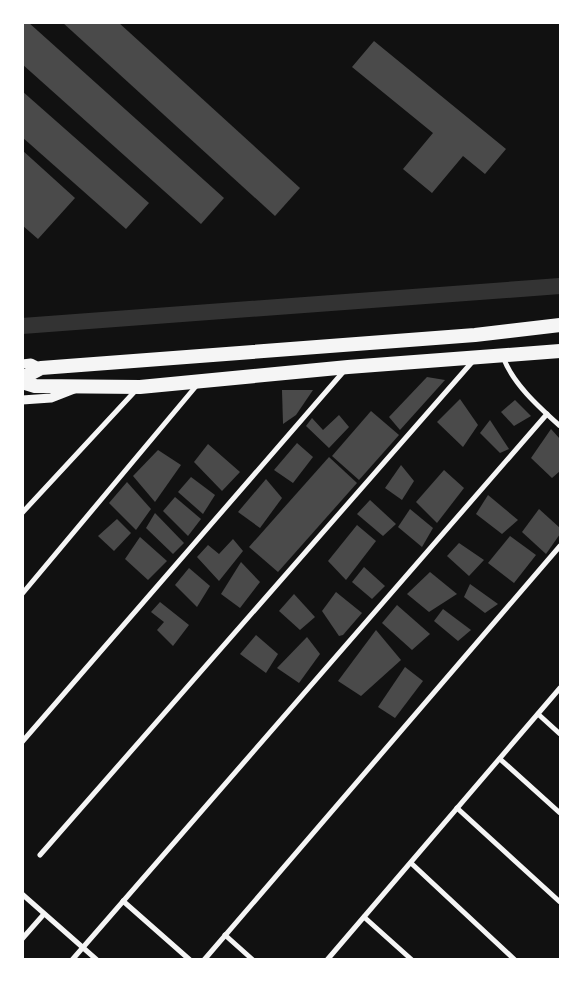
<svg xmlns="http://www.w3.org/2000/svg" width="583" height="982" font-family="Lato,sans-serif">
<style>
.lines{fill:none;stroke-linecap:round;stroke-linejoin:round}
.canal{stroke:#333;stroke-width:16}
.building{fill:#4a4a4a}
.minor{stroke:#f5f5f5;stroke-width:5}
.tertiary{stroke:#f5f5f5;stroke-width:9}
.trunk{stroke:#f5f5f5;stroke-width:14}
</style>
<rect width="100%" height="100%" fill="#111"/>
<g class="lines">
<!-- canal -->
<path class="canal" d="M22,326L560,286"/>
</g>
<!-- building -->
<g class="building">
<path d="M22,22H28L224,198L201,224L22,64Z"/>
<path d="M62,22H118L300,188L275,216Z"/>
<path d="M374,41L506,149L485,174L463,156L432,193L403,169L433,133L352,67Z"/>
<path d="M22,91L149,203L126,229L22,137Z"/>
<path d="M22,150L75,198L38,239L22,225Z"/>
<path d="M427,377L445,380L400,430L389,417Z"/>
<path d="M282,390H313L296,415L283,424Z"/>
<path d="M460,399L478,425L463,447L437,422Z"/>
<path d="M515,400L531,416L514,426L501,412Z"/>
<path d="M371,411L399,435L359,480L332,456Z"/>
<path d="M339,415L349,427L329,448L306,426L312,418L323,430Z"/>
<path d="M490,420L509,449L500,453L480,433Z"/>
<path d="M551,429L560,439V471L552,478L531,458Z"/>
<path d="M297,443L313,457L293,483L274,470Z"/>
<path d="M208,444L240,472L222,491L194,462Z"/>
<path d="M158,450L181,465L155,502L133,476Z"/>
<path d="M329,457L357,483L278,572L249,547Z"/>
<path d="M401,465L414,481L402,500L385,488Z"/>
<path d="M444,470L464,488L437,523L416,502Z"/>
<path d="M191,477L215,495L203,514L178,492Z"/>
<path d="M266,479L282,498L260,528L238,512Z"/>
<path d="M127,482L151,509L136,530L109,503Z"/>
<path d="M488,495L518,520L502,534L476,514Z"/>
<path d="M175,497L201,519L188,536L163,511Z"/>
<path d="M370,500L396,524L383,536L357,514Z"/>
<path d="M410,509L433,528L422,547L398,527Z"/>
<path d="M539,509L560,528V534L546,554L522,532Z"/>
<path d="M155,513L184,543L173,554L146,528Z"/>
<path d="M117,519L131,533L114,551L98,536Z"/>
<path d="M357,525L376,541L346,580L328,561Z"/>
<path d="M510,536L536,555L514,583L488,563Z"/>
<path d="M140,537L167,561L148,580L125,559Z"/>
<path d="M233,539L243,551L219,581L197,557L208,545L219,554Z"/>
<path d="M459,543L484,560L469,576L447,556Z"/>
<path d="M241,562L260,582L240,608L221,594Z"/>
<path d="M364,567L385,586L372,599L352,582Z"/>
<path d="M189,568L210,586L197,607L175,585Z"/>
<path d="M430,572L457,594L429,612L407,594Z"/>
<path d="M470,584L498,604L485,613L464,597Z"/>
<path d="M336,592L362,613L343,635L339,636L322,611Z"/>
<path d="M294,594L315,617L300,630L279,611Z"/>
<path d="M160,602L189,625L173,646L157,630L164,622L151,612Z"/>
<path d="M397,605L430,634L412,650L382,623Z"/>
<path d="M443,609L471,630L458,641L434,621Z"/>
<path d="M376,630L401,660L361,696L338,681Z"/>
<path d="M256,635L278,654L266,673L240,654Z"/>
<path d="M307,637L320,654L299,683L277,668Z"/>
<path d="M405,667L423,681L395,718L378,707Z"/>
</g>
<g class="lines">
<!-- minor -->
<g class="minor">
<path d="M503,357C513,384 539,407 560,426"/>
<path d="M22,513L137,389"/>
<path d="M22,594L197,385"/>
<path d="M538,714L560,734"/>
<path d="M22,742L344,371"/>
<path d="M500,759L560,813"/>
<path d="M457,808L560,902"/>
<path d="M40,855L473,361"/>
<path d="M411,863L515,960"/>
<path d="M22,894L97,960"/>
<path d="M123,901L190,960"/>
<path d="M364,917L412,960"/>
<path d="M225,935L253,960"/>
<path d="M22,939L44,914"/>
<path d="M72,960L547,414"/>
<path d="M204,960L560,546"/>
<path d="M327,960L560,688"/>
</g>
<!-- tertiary -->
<g class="tertiary">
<path d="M22,364L31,363L41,368"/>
<path d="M22,400L51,398L74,389"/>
</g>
<!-- trunk -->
<g class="trunk">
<path d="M22,378L41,368L475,335L560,325"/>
<path d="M22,382L35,386L140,387L348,367L560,351"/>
</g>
</g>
<!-- border -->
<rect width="583" height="982" fill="none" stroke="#ffffff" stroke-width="48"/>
</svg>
